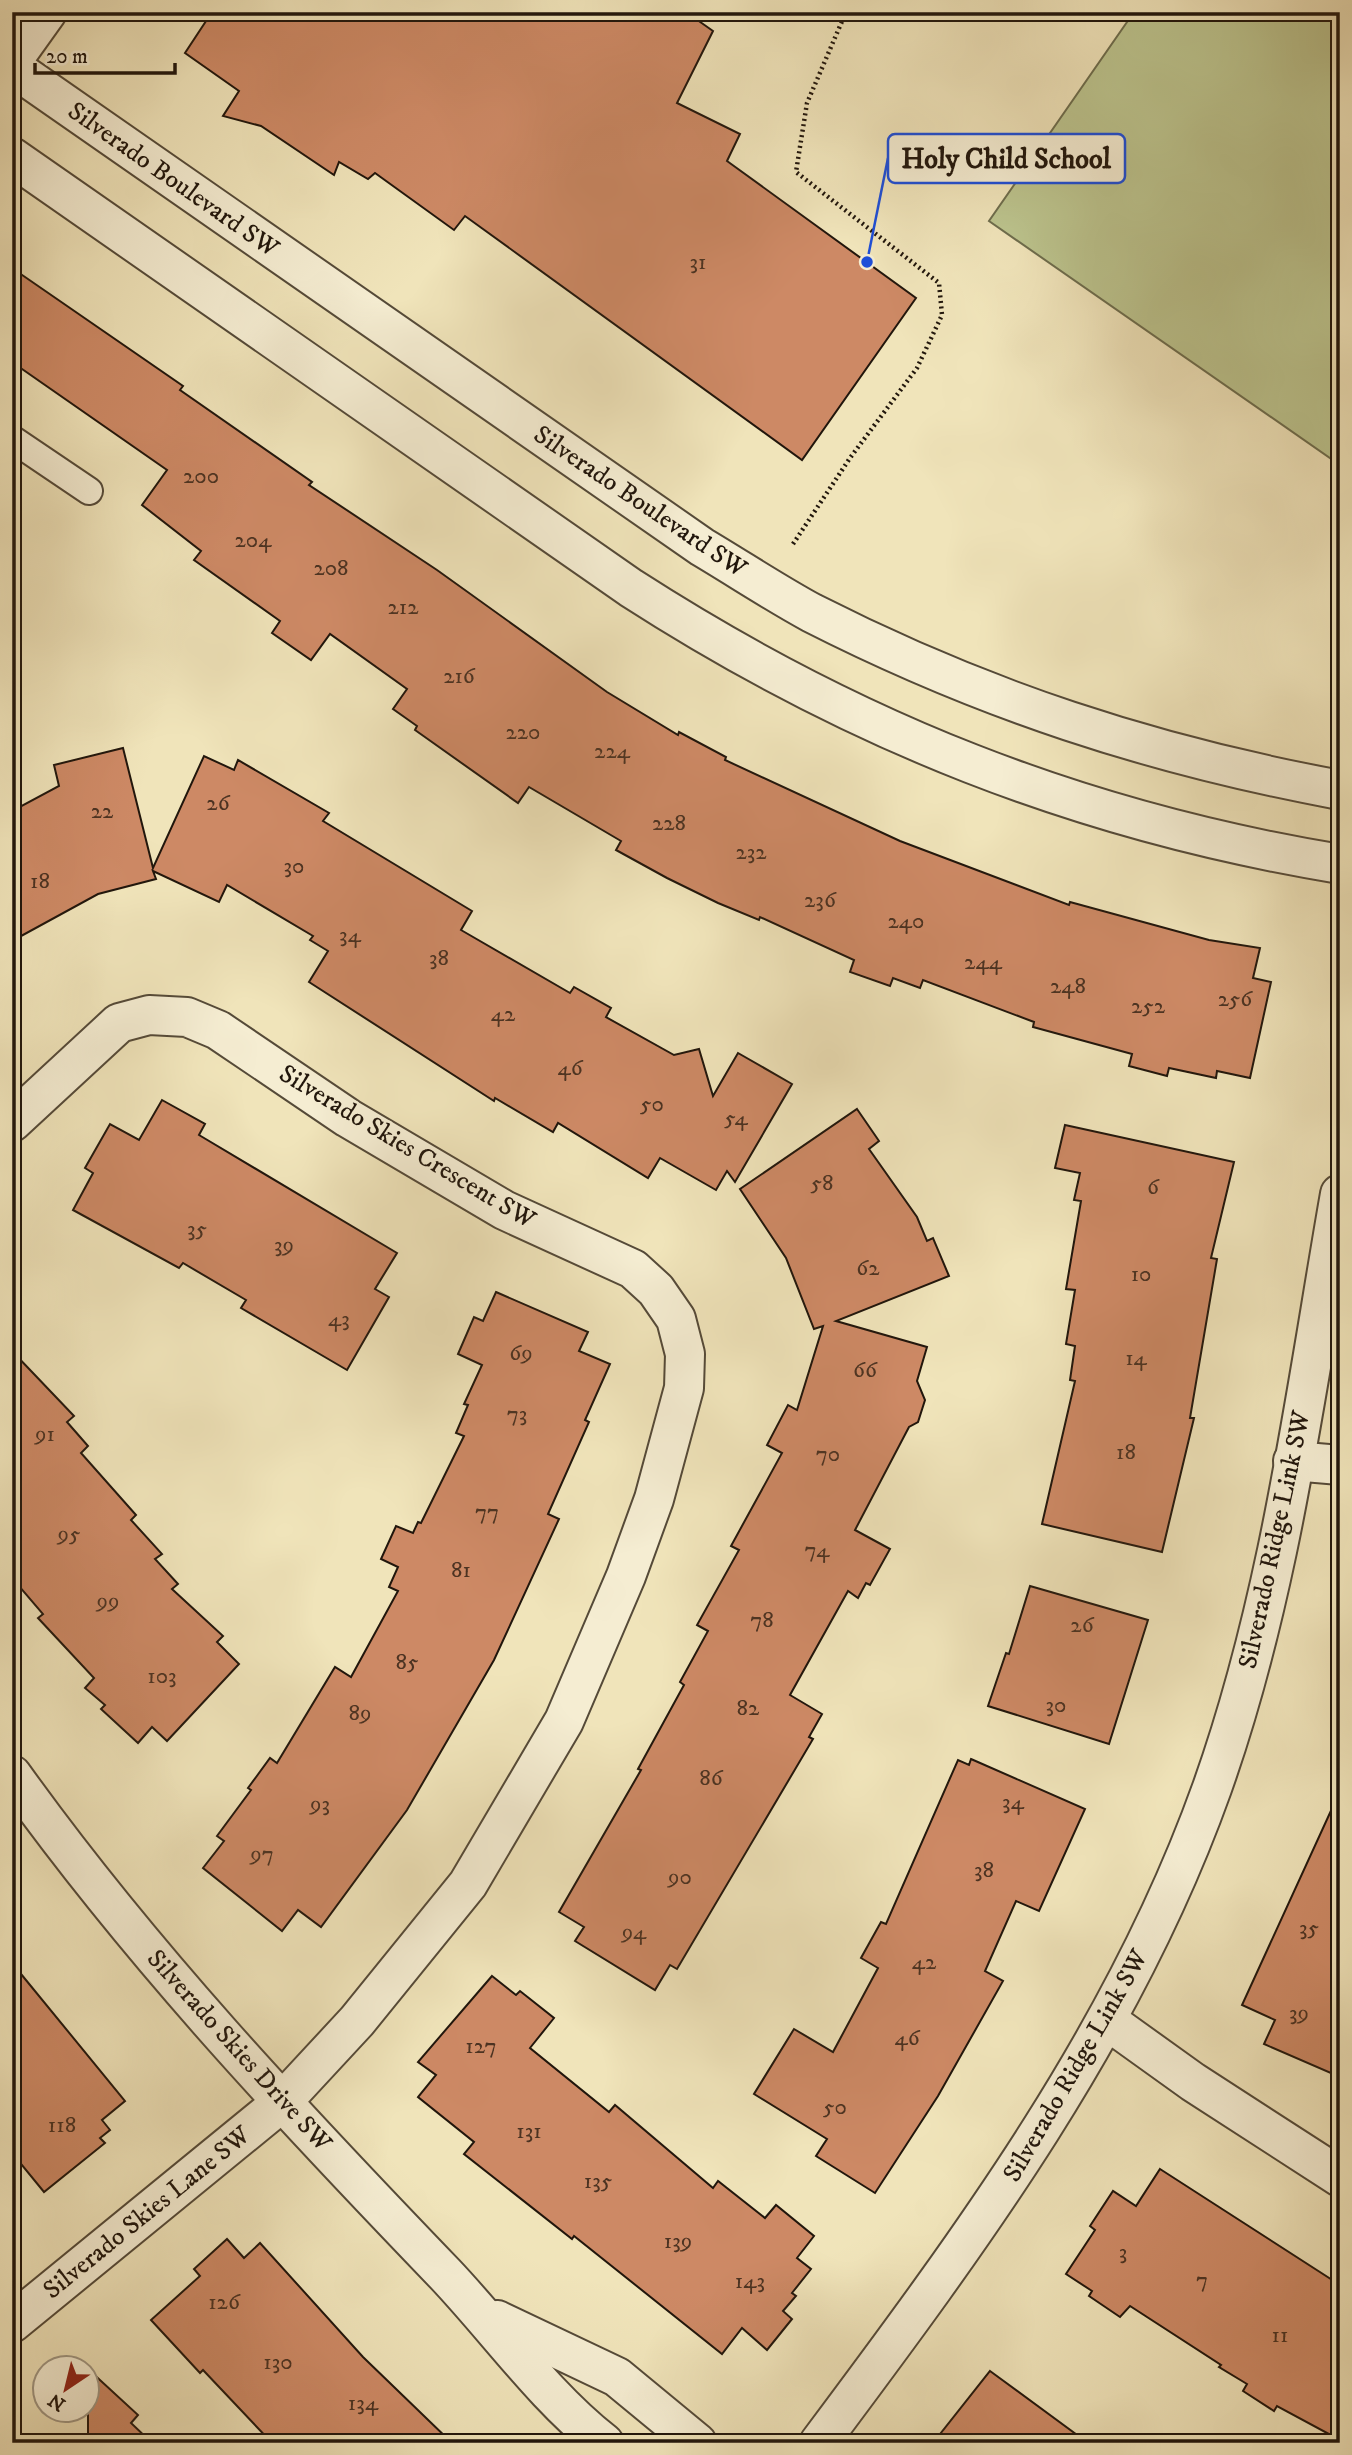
<svg xmlns="http://www.w3.org/2000/svg" width="1352" height="2455" font-family="'IM FELL DW Pica',serif">
<style>
.green{fill:#bcc48e;stroke:#6e6d4d;stroke-width:2}
.building{fill:#cd8965;stroke:#21160c;stroke-width:2}
.lines{fill:none;stroke-linecap:round;stroke-linejoin:round}
.service-casing{stroke:#554a38;stroke-width:30}
.minor-casing{stroke:#554a38;stroke-width:42}
.tertiary-casing{stroke:#554a38;stroke-width:42}
.path{stroke:#21160c;stroke-width:4.5;stroke-dasharray:2 3.5;stroke-linecap:butt}
.service{stroke:#f5edd2;stroke-width:26}
.minor{stroke:#f5edd2;stroke-width:38}
.tertiary{stroke:#f5edd2;stroke-width:38}
.labels{text-anchor:middle;dominant-baseline:central;stroke-width:5;stroke-linejoin:round;paint-order:stroke}
.number-label{font-size:23px;fill:#4c3322}
.street-label{font-size:26px;fill:#21160c;stroke:#f5edd2}
.leader{fill:none;stroke:#1d4ed8;stroke-width:2.5}
.callout-dot{fill:#1d4ed8;stroke:#f5edd2;stroke-width:2.5}
.callout{fill:#f5edd2;stroke:#1d4ed8;stroke-width:2.5}
.callout-label{font-size:28px;text-anchor:middle;font-weight:bold;fill:#21160c}
</style>
<rect width="100%" height="100%" fill="#f0e4ba"/>
<filter id="stains"><feTurbulence type="fractalNoise" baseFrequency=".00286" numOctaves="4"/><feColorMatrix values="0 0 0 0 .2 0 0 0 0 .09 0 0 0 0 .02 0 0 0 .5 -.17"/></filter>
<radialGradient id="worn" r=".72"><stop offset=".6" stop-color="#630" stop-opacity="0"/><stop offset="1" stop-color="#630" stop-opacity=".3"/></radialGradient>
<!-- green -->
<path class="green" d="M1134,12H1340V465L989,221Z"/>
<!-- building -->
<g class="building">
<path d="M212,12H686L713,31L677,103L740,134L727,161L916,298L802,460L465,216L454,230L375,173L368,179L339,162L334,175L261,126L223,116L239,91L185,53Z"/>
<path d="M12,268L183,386L180,390L312,482L309,485L437,570L607,692L678,735L679,732L726,757L725,760L900,841L1069,905L1070,902L1209,940L1260,948L1253,978L1271,982L1250,1078L1217,1071L1216,1078L1169,1068L1167,1076L1129,1066L1132,1054L1033,1027L1034,1022L923,980L920,988L893,978L890,986L850,972L854,960L760,917L759,920L718,903L667,878L616,850L621,841L529,787L518,803L415,730L417,726L393,709L407,689L330,634L311,660L272,633L280,621L194,560L201,551L142,505L167,470L12,362Z"/>
<path d="M123,748L153,868L204,756L234,770L238,760L329,813L323,821L472,911L461,930L570,993L574,987L611,1008L606,1017L674,1055L699,1049L713,1096L738,1053L792,1084L735,1182L727,1171L716,1190L660,1158L648,1178L558,1123L553,1132L495,1098L494,1101L309,982L328,951L310,940L313,936L227,885L219,902L153,871L156,879L98,894L12,941V811L59,786L54,765Z"/>
<path d="M162,1100L205,1124L199,1135L397,1253L375,1289L389,1297L347,1370L241,1308L246,1300L183,1263L179,1268L73,1210L93,1173L85,1168L110,1124L139,1140Z"/>
<path d="M857,1109L879,1141L869,1149L917,1217L927,1241L933,1238L949,1276L836,1321L927,1347L917,1381L925,1400L918,1422L909,1427L855,1530L890,1549L870,1585L866,1583L858,1598L848,1591L790,1695L822,1714L809,1737L813,1739L677,1969L670,1965L655,1990L575,1941L584,1927L559,1912L641,1770L638,1769L684,1685L680,1682L708,1631L697,1625L739,1550L731,1546L782,1453L767,1445L788,1405L797,1410L823,1326L814,1329L786,1258L740,1189Z"/>
<path d="M1065,1125L1234,1162L1211,1258L1217,1259L1190,1418H1194L1162,1552L1042,1524L1075,1381L1070,1380L1075,1346L1066,1344L1075,1290L1066,1289L1081,1201L1074,1200L1080,1173L1055,1168Z"/>
<path d="M496,1292L588,1332L579,1351L610,1364L585,1420L589,1422L548,1514L559,1519L494,1660L407,1810L321,1927L298,1910L282,1931L203,1868L224,1841L217,1836L251,1790L248,1788L270,1758L277,1763L335,1667L351,1677L398,1591L389,1587L398,1567L381,1559L396,1526L413,1533L418,1522L421,1523L464,1436L456,1433L468,1405L464,1404L482,1365L458,1354L474,1317L483,1321Z"/>
<path d="M12,1351L74,1416L67,1422L88,1446L81,1453L136,1515L131,1520L162,1554L155,1559L178,1584L172,1589L223,1636L217,1642L239,1664L167,1741L152,1727L138,1743L101,1709L105,1705L85,1688L94,1678L38,1618L43,1614L12,1578Z"/>
<path d="M1030,1586L1148,1620L1109,1744L988,1706L1006,1653L1009,1654Z"/>
<path d="M971,1759L1085,1809L1039,1911L1016,1901L985,1971L1003,1981L938,2096L875,2193L816,2156L827,2139L754,2094L794,2029L833,2052L878,1968L861,1958L881,1922L886,1924L958,1760L969,1765Z"/>
<path d="M1340,1791V2077L1264,2044L1275,2020L1242,2005Z"/>
<path d="M12,1963L125,2101L102,2120L110,2130L100,2138L105,2143L44,2192L12,2153Z"/>
<path d="M492,1976L516,1995L520,1991L554,2018L530,2048L609,2112L615,2105L713,2188L718,2181L765,2218L776,2205L814,2236L797,2258L811,2269L792,2293L796,2296L783,2311L792,2319L767,2350L742,2328L722,2354L574,2236L572,2239L464,2154L474,2142L418,2097L436,2075L418,2062Z"/>
<path d="M1160,2169L1340,2285V2440L1277,2406L1274,2411L1243,2391L1247,2384L1219,2367L1221,2365L1130,2306L1120,2317L1089,2296L1092,2291L1066,2274L1095,2230L1090,2226L1113,2191L1136,2206Z"/>
<path d="M227,2239L244,2258L260,2243L363,2357L452,2443H272L203,2370L200,2373L151,2320L200,2276L194,2269Z"/>
<path d="M88,2369L138,2415L131,2423L152,2443H88Z"/>
<path d="M990,2371L1088,2443H933Z"/>
</g>
<g class="lines">
<!-- service casing -->
<g class="service-casing">
<path id="service" d="M12,439L89,491"/>
</g>
<!-- minor casing -->
<g class="minor-casing">
<g id="minor">
<path d="M12,61L47,12"/>
<path d="M12,1122L119,1023L149,1015L187,1017L218,1030L348,1118L504,1210L633,1269L656,1290L676,1319L685,1354L684,1388L654,1499L626,1576L564,1721L468,1884L357,2021L281,2103L12,2323"/>
<path d="M1293,1461L1340,1465"/>
<path d="M12,1775C141,1955 292,2115 445,2274C498,2330 544,2396 604,2443"/>
<path d="M1108,2021L1193,2082L1340,2177"/>
<path d="M497,2320L617,2377L697,2443"/>
<path d="M819,2443C973,2237 1125,2032 1212,1788C1280,1597 1305,1394 1340,1194"/>
</g>
</g>
<!-- tertiary casing -->
<g class="tertiary-casing">
<g id="tertiary">
<path d="M12,67L702,547C739,569 775,593 812,613C983,700 1151,755 1340,790"/>
<path d="M12,157L631,588C853,731 1079,821 1340,864"/>
</g>
</g>
<!-- path -->
<path class="path" d="M793,544L850,458L917,368L942,315L939,283L796,172L807,103L846,12"/>
<!-- service -->
<use href="#service" class="service"/>
<!-- minor -->
<use href="#minor" class="minor"/>
<!-- tertiary -->
<use href="#tertiary" class="tertiary"/>
</g>
<g class="labels">
<!-- number labels -->
<g class="number-label">
<text x="698" y="262">31</text>
<text x="201" y="476">200</text>
<text x="253" y="540">204</text>
<text x="331" y="568">208</text>
<text x="403" y="607">212</text>
<text x="459" y="676">216</text>
<text x="523" y="732">220</text>
<text x="612" y="751">224</text>
<text x="218" y="803">26</text>
<text x="102" y="811">22</text>
<text x="669" y="823">228</text>
<text x="751" y="852">232</text>
<text x="294" y="866">30</text>
<text x="40" y="881">18</text>
<text x="820" y="900">236</text>
<text x="906" y="921">240</text>
<text x="350" y="935">34</text>
<text x="439" y="958">38</text>
<text x="983" y="962">244</text>
<text x="1068" y="986">248</text>
<text x="1235" y="999">256</text>
<text x="1148" y="1006">252</text>
<text x="503" y="1014">42</text>
<text x="570" y="1068">46</text>
<text x="652" y="1104">50</text>
<text x="736" y="1118">54</text>
<text x="822" y="1183">58</text>
<text x="1153" y="1187">6</text>
<text x="197" y="1229">35</text>
<text x="284" y="1245">39</text>
<text x="868" y="1268">62</text>
<text x="1141" y="1274">10</text>
<text x="339" y="1319">43</text>
<text x="521" y="1353">69</text>
<text x="1136" y="1358">14</text>
<text x="865" y="1370">66</text>
<text x="517" y="1414">73</text>
<text x="45" y="1434">91</text>
<text x="1126" y="1452">18</text>
<text x="828" y="1454">70</text>
<text x="487" y="1512">77</text>
<text x="69" y="1534">95</text>
<text x="817" y="1550">74</text>
<text x="461" y="1570">81</text>
<text x="108" y="1601">99</text>
<text x="762" y="1620">78</text>
<text x="1082" y="1625">26</text>
<text x="407" y="1662">85</text>
<text x="162" y="1676">103</text>
<text x="1056" y="1705">30</text>
<text x="748" y="1708">82</text>
<text x="360" y="1713">89</text>
<text x="711" y="1778">86</text>
<text x="1013" y="1802">34</text>
<text x="320" y="1804">93</text>
<text x="262" y="1854">97</text>
<text x="984" y="1870">38</text>
<text x="680" y="1877">90</text>
<text x="1309" y="1928">35</text>
<text x="634" y="1932">94</text>
<text x="924" y="1962">42</text>
<text x="1299" y="2013">39</text>
<text x="907" y="2038">46</text>
<text x="481" y="2046">127</text>
<text x="835" y="2107">50</text>
<text x="62" y="2125">118</text>
<text x="529" y="2131">131</text>
<text x="598" y="2181">135</text>
<text x="678" y="2241">139</text>
<text x="1123" y="2252">3</text>
<text x="1202" y="2280">7</text>
<text x="750" y="2281">143</text>
<text x="224" y="2302">126</text>
<text x="1280" y="2335">11</text>
<text x="278" y="2362">130</text>
<text x="363" y="2403">134</text>
</g>
<!-- street labels -->
<g class="street-label">
<text transform="translate(173 180) rotate(35)">Silverado Boulevard SW</text>
<text transform="translate(640 502) rotate(34)">Silverado Boulevard SW</text>
<text transform="translate(407 1147) rotate(31)">Silverado Skies Crescent SW</text>
<text transform="translate(1275 1540) rotate(-78)">Silverado Ridge Link SW</text>
<text transform="translate(239 2051) rotate(48)">Silverado Skies Drive SW</text>
<text transform="translate(1076 2066) rotate(-60)">Silverado Ridge Link SW</text>
<text transform="translate(147 2213) rotate(-39)">Silverado Skies Lane SW</text>
</g>
</g>
<!-- callouts -->
<path class="leader" d="M867 262L888 158"/>
<circle class="callout-dot" cx="867" cy="262" r="7"/>
<rect class="callout" x="888" y="134" width="237" height="49" rx="7"/>
<g class="callout-label">
<text x="1006" y="168">Holy Child School</text>
</g>
<!-- margin -->
<rect width="1352" height="2455" fill="none" stroke="#f0e4ba" stroke-width="42"/>
<rect x="14" y="14" width="1324" height="2427" fill="none" stroke="#21160c" stroke-width="3.5"/>
<rect x="21" y="21" width="1310" height="2413" fill="none" stroke="#21160c" stroke-width="2"/>
<!-- north arrow -->
<g transform="translate(66 2389) rotate(215)"><circle r="33" fill="#f5edd2" stroke="#a09783" stroke-width="2"/>
<path d="M0-5L12 26L0 18L-12 26Z" fill="#8f2418"/>
<text y="-10" font-size="19" font-weight="bold" text-anchor="middle" fill="#21160c">N</text>
</g>
<!-- scale -->
<path d="M35 63v10h140v-10" fill="none" stroke="#21160c" stroke-width="3.5"/>
<text x="46" y="63" font-size="21" fill="#21160c" stroke="#f5edd2" stroke-width="5" paint-order="stroke">20 m</text>
<rect width="100%" height="100%" filter="url(#stains)"/>
<rect width="100%" height="100%" fill="url(#worn)"/>
</svg>
